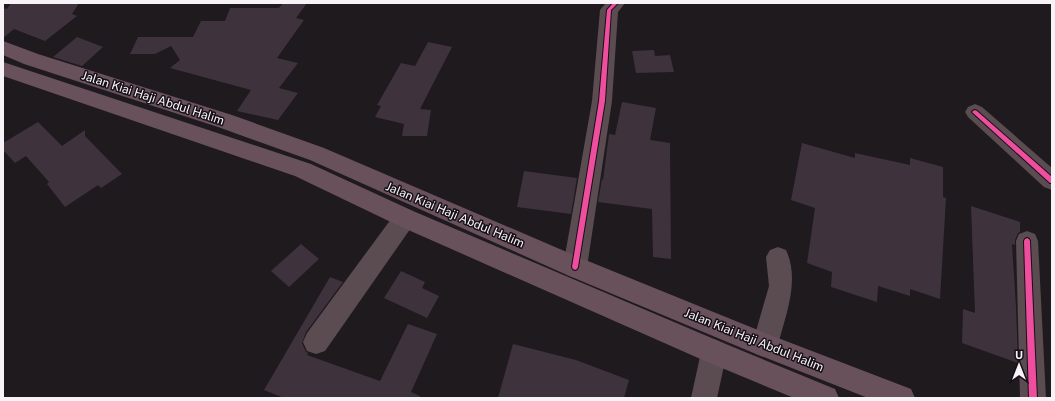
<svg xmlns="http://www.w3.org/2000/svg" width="1055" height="401" font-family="'Public Sans',sans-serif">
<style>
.building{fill:#3e323d}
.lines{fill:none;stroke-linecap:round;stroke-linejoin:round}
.minor{fill:#5b4c51;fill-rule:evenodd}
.major{fill:#68515a;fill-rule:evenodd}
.cycleway-casing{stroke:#161016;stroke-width:2}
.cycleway{fill:#ef4d9e;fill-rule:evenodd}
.labels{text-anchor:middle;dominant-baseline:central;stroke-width:3;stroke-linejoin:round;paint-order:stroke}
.street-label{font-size:12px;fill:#f7f3f7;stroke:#161016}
</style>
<rect width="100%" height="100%" fill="#1f1a1e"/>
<!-- building -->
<g class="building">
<path d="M11,3H79L72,14L77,16L45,41L14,29L3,38V8L7,9Z"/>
<path d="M283,3H307L296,18L304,20L277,58L298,63L279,88L298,93L278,120L237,111L251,90L170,68L180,60L171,46L155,54H130L138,37H193L201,21H225L230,8H279Z"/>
<path d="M77,37L103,47L82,66L53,57Z"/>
<path d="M428,42L452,47L420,109L431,110L427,136H402L404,124L375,117L381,106L377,105L401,63L415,66Z"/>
<path d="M654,50L655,56L670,55L674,72L636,73L632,51Z"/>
<path d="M622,102L656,108L650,140L670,143L671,259L653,257L652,209L598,202L602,179L603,180L609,134L615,135Z"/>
<path d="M38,122L62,146L85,130V136L122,174L101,188L98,185L65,207L47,184L49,182L26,156L15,163L3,150V143Z"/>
<path d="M802,143L855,158V153L910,165V158L943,167V197L946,198L940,299L910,289V296L878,286L877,302L831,287L832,272L807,263L815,208L791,200Z"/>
<path d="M524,171L577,178L571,214L517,207Z"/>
<path d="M971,206L1020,222V232L1018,233L1015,240V245L1012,244L1016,307L1018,363L962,343L963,309L975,313Z"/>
<path d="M301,244L319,259L289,287L271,271Z"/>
<path d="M401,271L425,282L422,288L439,296L427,318L384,298Z"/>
<path d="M330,277L343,282L306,332L302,343L306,352L308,353L307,355L380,381L408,324L437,334L411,392L420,396V398H284L264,390Z"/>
<path d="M513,344L576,360L629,380L624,398H498Z"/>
</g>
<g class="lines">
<!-- minor -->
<g class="minor">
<path d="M606,3H625L618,12L612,101L587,267L583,275L575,278L567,275L563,267L592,101L600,10Z"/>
<path d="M975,104L982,107L1052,168V190L1044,187L968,117L965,112L968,107Z"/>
<path d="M405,208L413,211L416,218L413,225L325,351L316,354L307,351L303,342L307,333L397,211Z"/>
<path d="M1027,231L1035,234L1038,241L1046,398H1020L1016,241L1019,234Z"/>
<path d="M778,247L786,250C800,280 786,314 778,345L774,354L765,357L756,354L752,345L769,286L766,257L770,250Z"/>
<path d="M714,339L723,343L727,352L717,398H691L701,352L705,343Z"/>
</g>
<!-- major -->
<g class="major">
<path d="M3,41L38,54L232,115L324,148L583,259L765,333L911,389L915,398H868L756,354L567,275L310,160L218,127L24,64L3,55Z"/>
<path d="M3,62L311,164L413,211L721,342L835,389L839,398H794L705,361L397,225L295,176L3,76Z"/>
</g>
<!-- cycleway casing -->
<g class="cycleway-casing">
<g id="cycleway">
<path d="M613,3H618L611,10L605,101L578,267L577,269L575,270L573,269L572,267L599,101L607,10Z"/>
<path d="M975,110L977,111L1052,177V183H1050L973,113L972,112L973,111Z"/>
<path d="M1027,238L1029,239L1030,241L1037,398H1029L1024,241L1025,239Z"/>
</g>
</g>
<!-- cycleway -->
<use href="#cycleway" class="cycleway"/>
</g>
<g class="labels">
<!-- street labels -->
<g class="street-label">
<text transform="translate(153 98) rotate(18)">Jalan Kiai Haji Abdul Halim</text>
<text transform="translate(455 215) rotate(23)">Jalan Kiai Haji Abdul Halim</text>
<text transform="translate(754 340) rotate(22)">Jalan Kiai Haji Abdul Halim</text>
</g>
</g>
<!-- border -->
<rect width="1055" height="401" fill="none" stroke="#f7f3f7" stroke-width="8"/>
<!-- north arrow -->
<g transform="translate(1019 365)" stroke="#161016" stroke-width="3" paint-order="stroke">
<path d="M0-3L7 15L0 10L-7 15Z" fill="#f7f3f7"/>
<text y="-6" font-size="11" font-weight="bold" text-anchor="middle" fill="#f7f3f7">U</text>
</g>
</svg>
